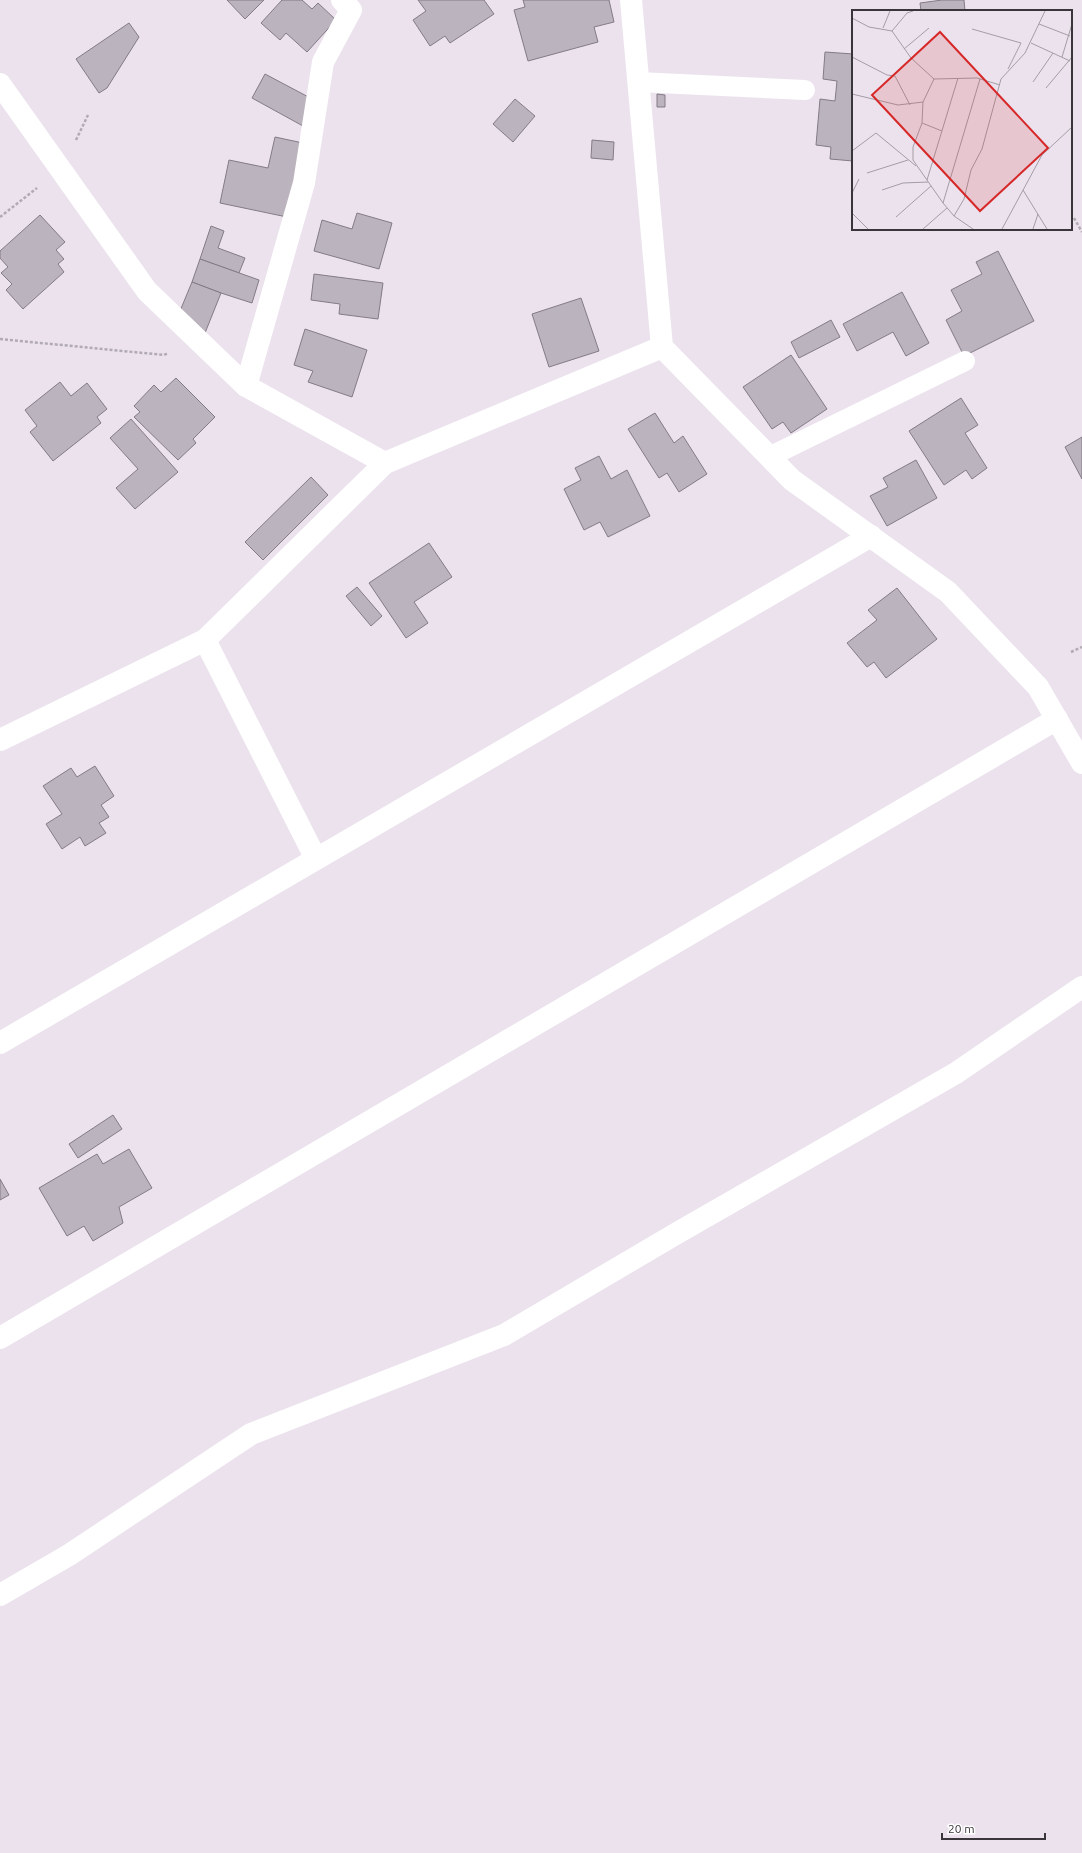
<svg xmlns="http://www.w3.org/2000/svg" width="1082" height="1853" font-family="Ubuntu,sans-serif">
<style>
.building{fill:#bbb3bd;stroke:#837b85}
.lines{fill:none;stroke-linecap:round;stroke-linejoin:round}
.path{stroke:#b1aab3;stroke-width:2.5;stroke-dasharray:3 2;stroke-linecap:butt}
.lane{stroke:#fff;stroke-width:20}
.street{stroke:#fff;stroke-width:22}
.inset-road{fill:none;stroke:#a49da5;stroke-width:1}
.view{fill:#d62828;fill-opacity:0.15;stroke:#d62828;stroke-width:2}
.inset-edge{fill:none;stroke:#39353a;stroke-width:2}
</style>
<rect width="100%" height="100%" fill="#ebe2ed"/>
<!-- building -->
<g class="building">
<path d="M227,0H264L245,19Z"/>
<path d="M282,0H302L312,9L318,3L336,20L307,52L286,33L280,40L261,23Z"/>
<path d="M418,0H484L494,14L450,43L445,36L430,46L413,20L426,11Z"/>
<path d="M523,0H609L614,22L594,27L598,42L528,61L514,10L525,7Z"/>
<path d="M942,0H964L965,11H921L920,3Z"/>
<path d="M129,23L139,37L107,88L99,93L76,59Z"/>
<path d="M825,52L853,54V161L830,159L831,147L816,145L820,99L835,101L837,81L823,79Z"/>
<path d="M265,74L316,101L303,126L252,98Z"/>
<path d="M657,94L665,95V107H657Z"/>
<path d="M515,99L535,116L513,142L493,124Z"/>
<path d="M275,137L303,143L287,217L220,203L229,160L268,168Z"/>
<path d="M592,140L614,142L613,160L591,158Z"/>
<path d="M357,213L392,223L379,269L314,251L322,220L352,229Z"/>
<path d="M40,215L65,242L56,250L64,259L58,264L64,272L23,309L6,290L12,284L1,273L8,267L0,258V251Z"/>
<path d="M211,226L224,231L218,248L245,258L239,273L200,259Z"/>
<path d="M998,251L1034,321L964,356L946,320L962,311L951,290L982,274L976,262Z"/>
<path d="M200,259L259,280L252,303L221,293L192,282Z"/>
<path d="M314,274L383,283L378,319L339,314L340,304L311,300Z"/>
<path d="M192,282L221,293L205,333L180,311Z"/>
<path d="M902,292L929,343L906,356L893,332L857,351L843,324Z"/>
<path d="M581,298L599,351L549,367L532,314Z"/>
<path d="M831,320L840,337L799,358L791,342Z"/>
<path d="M305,329L367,350L352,397L308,382L313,371L294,365Z"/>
<path d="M791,355L827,409L791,433L783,422L772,429L743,387Z"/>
<path d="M176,378L215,417L193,439L196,443L178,460L134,417L140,412L134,406L154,385L161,392Z"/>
<path d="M60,382L71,396L87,383L107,409L97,417L101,423L53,461L30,432L37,426L25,410Z"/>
<path d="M961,398L978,425L965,433L987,468L972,479L966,470L944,485L909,431Z"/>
<path d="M655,413L674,443L683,436L707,474L679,492L667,473L659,478L628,429Z"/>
<path d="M131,419L178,472L135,509L116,488L138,469L110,438Z"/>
<path d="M1082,437V479L1065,447Z"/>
<path d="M599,456L611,479L627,470L650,516L608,537L600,522L584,530L564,489L581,480L575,468Z"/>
<path d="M916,460L937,498L887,526L870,496L888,487L883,478Z"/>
<path d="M311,477L328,495L263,560L245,542Z"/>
<path d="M429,543L452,577L414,602L428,623L406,638L369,583Z"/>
<path d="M357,587L382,616L371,626L346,596Z"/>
<path d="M897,588L937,639L886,678L874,662L867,667L847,643L877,620L868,610Z"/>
<path d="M95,766L114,796L101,805L109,817L99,823L106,833L85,846L80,837L62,849L46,824L62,814L43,786L71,768L77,777Z"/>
<path d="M113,1115L122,1129L78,1158L69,1144Z"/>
<path d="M129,1149L152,1188L119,1207L123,1223L93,1241L84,1226L67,1236L39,1188L97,1154L103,1164Z"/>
<path d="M0,1179L9,1195L0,1200Z"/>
</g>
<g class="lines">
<!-- path -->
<g class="path">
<path d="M76,140L88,115"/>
<path d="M0,217L37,188"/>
<path d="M1074,218L1082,232"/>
<path d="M0,339L164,355L168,353"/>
<path d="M1071,652L1082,647"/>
</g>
<!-- lane -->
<g class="lane">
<path d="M638,82L805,90"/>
<path d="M769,457L965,361"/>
</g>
<!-- street -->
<g class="street">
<path d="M0,84L147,291L246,386L385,463"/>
<path d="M662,347L792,480L948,592L1038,687L1082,763"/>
<path d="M246,386L304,183L323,62L351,10L342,0"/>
<path d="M205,640L316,859"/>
<path d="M0,740L205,640L385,463L662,347L631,0"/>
<path d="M0,1043L871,536"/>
<path d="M0,1338L1057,719"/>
<path d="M0,1595L69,1555L251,1434L504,1335L679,1232L956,1073L1082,987"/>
</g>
</g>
<!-- overview -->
<g transform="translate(852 10)">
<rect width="220" height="220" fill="#ebe2ed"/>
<path class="inset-road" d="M0,8L17,17L40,21L55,3L61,1M187,14L218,26M31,18L38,1M120,19L169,33L156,59M40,21L59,48L82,69L71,92L70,113L61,137V150L91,193L102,206L121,219M179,33L218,51M52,39L77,18M0,47L35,65L43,66L58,95M210,47L220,14M82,69L125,68L148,75M181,72L201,43M194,78L220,47M0,84L46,95L71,92M70,113L90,121M0,141L24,123L64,156M15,163L56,150M75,170L106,68M30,180L51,173L76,172M171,180L195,219M0,183L7,169M91,193L128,69M0,203L16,219M102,206L112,189L119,160L130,139L149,69L173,43L193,1M44,207L79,176M71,219L95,198M150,219L190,145L220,117M181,219L186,204"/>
<path class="view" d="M88,22L196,138L128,201L20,85Z"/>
<rect width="220" height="220" class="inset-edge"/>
</g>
<!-- scale -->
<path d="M942 1833v6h103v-6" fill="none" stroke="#39353a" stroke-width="2"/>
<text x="948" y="1833" font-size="12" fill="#39353a" stroke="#ffffff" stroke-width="3" paint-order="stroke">20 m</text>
</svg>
